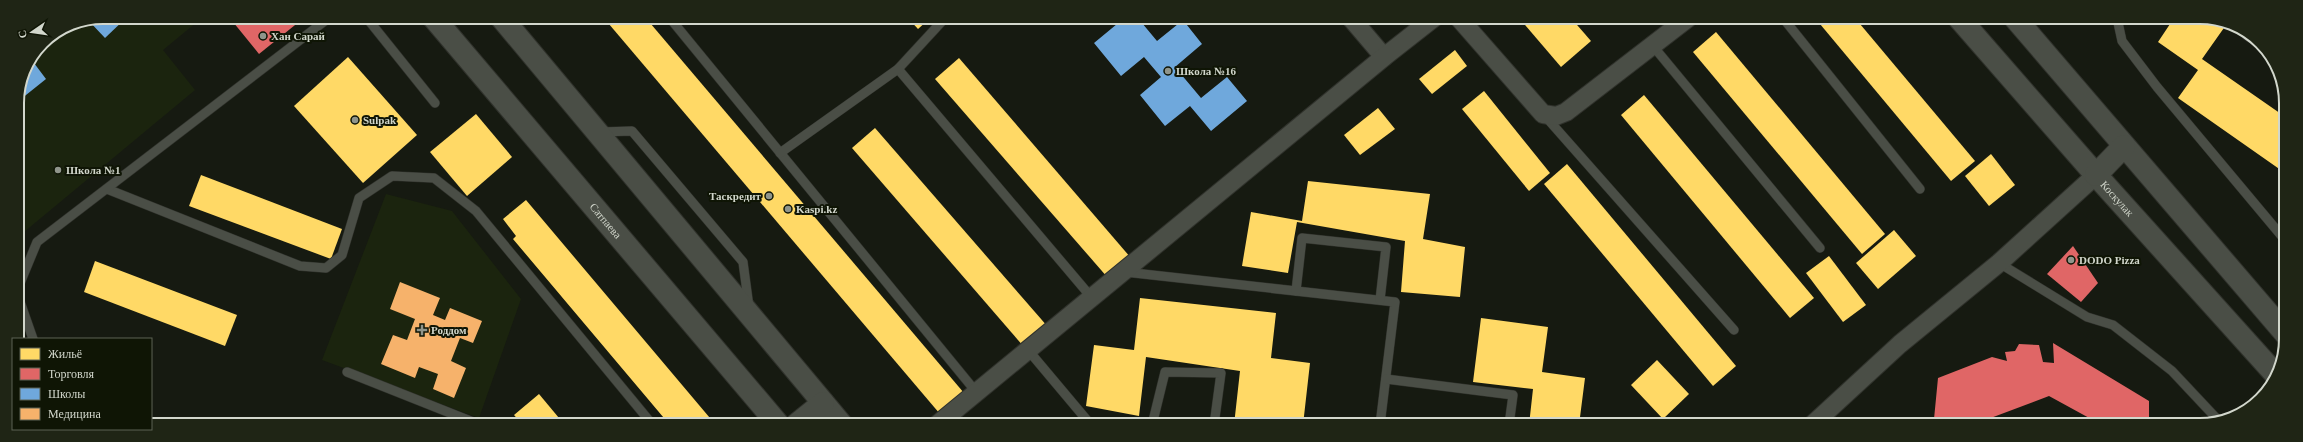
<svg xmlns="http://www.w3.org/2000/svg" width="2303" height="442" font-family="'Times New Roman',serif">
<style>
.built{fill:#1b240e}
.homes{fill:#ffd966}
.shops{fill:#e06666}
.schools{fill:#6fa8dc}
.health{fill:#f6b26b}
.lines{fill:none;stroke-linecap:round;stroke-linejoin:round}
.service-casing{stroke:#30322c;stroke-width:10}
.minor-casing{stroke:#30322c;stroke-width:20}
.tertiary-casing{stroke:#30322c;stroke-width:24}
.service{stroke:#4a4e46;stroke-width:9}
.minor{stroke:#4a4e46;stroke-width:18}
.tertiary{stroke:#4a4e46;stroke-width:22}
.poi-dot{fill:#90958b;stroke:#0f1505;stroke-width:1.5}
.labels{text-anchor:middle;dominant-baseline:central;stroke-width:4;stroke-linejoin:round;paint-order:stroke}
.poi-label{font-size:11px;font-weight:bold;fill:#d2d7cc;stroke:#0f1505;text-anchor:start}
.street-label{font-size:11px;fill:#d2d7cc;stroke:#0f1505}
.rim{fill:none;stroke:#d2d7cc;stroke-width:2}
</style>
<rect width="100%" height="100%" fill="#161a11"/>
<!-- built -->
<g class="built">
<path d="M103,17H203L163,50L195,90L18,237L17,103L24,70L42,42L70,23Z"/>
<path d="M386,194L452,211L521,299L479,418L322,360Z"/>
</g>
<!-- homes -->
<g class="homes">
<path d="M603,17H645L964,393L940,414Z"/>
<path d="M907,17H926L928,20L918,29Z"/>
<path d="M992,17H1007L999,25Z"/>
<path d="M1519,18H1571L1591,41L1561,67Z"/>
<path d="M1815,18H1855L1975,161L1951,181Z"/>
<path d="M2174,18H2212L2226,25L2202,59L2284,116L2285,173L2178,98L2198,70L2158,42Z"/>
<path d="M1716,32L1885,234L1862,254L1693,52Z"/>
<path d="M1455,50L1467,66L1432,94L1419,79Z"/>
<path d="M348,57L417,135L363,183L294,106Z"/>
<path d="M959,58L1131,258L1108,278L935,79Z"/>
<path d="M1484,91L1550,173L1529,191L1462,109Z"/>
<path d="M1644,95L1814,298L1790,318L1621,115Z"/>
<path d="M1378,108L1395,129L1360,155L1344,135Z"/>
<path d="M476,114L512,157L467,196L430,152Z"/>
<path d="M875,128L1048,327L1024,347L852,148Z"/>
<path d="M1991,154L2015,185L1989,206L1965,176Z"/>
<path d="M1567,164L1736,366L1713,386L1544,184Z"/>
<path d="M201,175L342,229L331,259L189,206Z"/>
<path d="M1308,181L1430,194L1423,239L1465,247L1460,297L1401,292L1405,241L1297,222L1288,273L1242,266L1251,212L1302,221Z"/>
<path d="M526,200L715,424H669L513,239L516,236L503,219Z"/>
<path d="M1894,230L1916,256L1878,289L1856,263Z"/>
<path d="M1829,256L1866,305L1843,322L1806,273Z"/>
<path d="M95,261L237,315L225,346L84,292Z"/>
<path d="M1140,298L1276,313L1271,358L1310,363L1303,425H1234L1240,371L1146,357L1139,416L1086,406L1094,345L1134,350Z"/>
<path d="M1481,318L1548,327L1542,372L1585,378L1579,425H1529L1533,389L1473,382Z"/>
<path d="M1657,360L1689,394L1663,419L1631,385Z"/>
<path d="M539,394L564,424H522L514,415Z"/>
<path d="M1005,418L1044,424V425L1004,424Z"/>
</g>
<!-- shops -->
<g class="shops">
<path d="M229,17H305L259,54Z"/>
<path d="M2073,246L2098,283L2081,302L2047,274Z"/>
<path d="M2053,343L2149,401V425H2102L2049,396L1972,425H1922L1934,419L1938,378L1992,357L2007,361L2005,352L2015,351L2019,344L2039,345L2043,362L2054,363Z"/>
</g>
<!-- schools -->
<g class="schools">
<path d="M103,17H127L105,38L88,20Z"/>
<path d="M1112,17H1137L1157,41L1183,20L1202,44L1175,67L1201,98L1227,77L1247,101L1211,131L1190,106L1165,126L1140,95L1161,77L1144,57L1121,76L1094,43L1117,24Z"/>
<path d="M31,59L46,79L21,99L18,96L24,70Z"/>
</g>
<!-- health -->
<path class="health" d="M400,282L440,298L433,315L445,320L450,308L482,321L473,343L460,338L451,361L466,368L454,398L433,389L438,374L419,367L415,378L381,364L393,335L407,340L415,319L390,309Z"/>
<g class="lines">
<!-- service casing -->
<g class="service-casing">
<g id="service">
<path d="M366,17L435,103"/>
<path d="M669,17L977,393"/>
<path d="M1783,18L1920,189"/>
<path d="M2117,18L2122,41L2157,87L2285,240"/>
<path d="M2246,35L2263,46"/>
<path d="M1653,46L1820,248"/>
<path d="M898,69L1092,298"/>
<path d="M1545,116L1734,330"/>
<path d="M600,132L632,131L743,262L749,307"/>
<path d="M780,153L898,69L946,17"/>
<path d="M107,189L300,266L326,268L342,255L359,198L392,176L434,178L476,211L652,424"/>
<path d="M1999,263L2087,317L2113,325L2172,371L2218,420"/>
<path d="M1125,272L1395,302L1380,425"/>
<path d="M18,288L37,242L330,17"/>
<path d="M1296,291L1302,238L1386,247L1380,300"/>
<path d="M18,296L33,339"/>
<path d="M1028,350L1091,425"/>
<path d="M347,372L478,424"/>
<path d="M1386,379L1513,395L1509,425"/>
<path d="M1152,425L1165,372L1221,373L1214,425"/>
</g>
</g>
<!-- minor casing -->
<g class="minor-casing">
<g id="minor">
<path d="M1350,17L1384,57"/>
<path d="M1458,17L1543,114L1556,116L1566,112L1688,18"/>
<path d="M938,424L1384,57L1435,17"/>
<path d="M1812,425L1900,344L1999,263L2096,175"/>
</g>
</g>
<!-- tertiary casing -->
<g class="tertiary-casing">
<g id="tertiary">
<path id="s1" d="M433,17L778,424"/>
<path d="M501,17L841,424"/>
<path id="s2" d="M1959,18L2096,175L2277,376"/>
<path d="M2015,18L2285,333"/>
<path d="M2096,175L2124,146"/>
<path d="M797,424L823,403"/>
</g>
</g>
<!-- service -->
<use href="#service" class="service"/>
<!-- minor -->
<use href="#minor" class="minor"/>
<!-- tertiary -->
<use href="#tertiary" class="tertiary"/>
</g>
<!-- markers -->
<g class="poi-dot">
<circle cx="263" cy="36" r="4"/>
<circle cx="1168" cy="71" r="4"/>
<circle cx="355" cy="120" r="4"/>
<circle cx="58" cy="170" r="4"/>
<circle cx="769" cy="196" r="4"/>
<circle cx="788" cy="209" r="4"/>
<circle cx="2071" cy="260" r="4"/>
<path d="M420 324h4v4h4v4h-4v4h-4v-4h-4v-4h4z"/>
</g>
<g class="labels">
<!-- poi labels -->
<g class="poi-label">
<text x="271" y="36">Хан Сарай</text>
<text x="1176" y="71">Школа №16</text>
<text x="363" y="120">Sulpak</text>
<text x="66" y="170">Школа №1</text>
<text x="761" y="196" text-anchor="end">Таскредит</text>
<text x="796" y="209">Kaspi.kz</text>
<text x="2079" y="260">DODO Pizza</text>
<text x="431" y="330">Роддом</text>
</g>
<!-- street labels -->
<g class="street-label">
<text stroke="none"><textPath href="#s2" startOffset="240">Коскулак</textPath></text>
<text stroke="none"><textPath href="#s1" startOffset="267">Сатпаева</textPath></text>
</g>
</g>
<!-- crop -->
<path d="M0 0H2303V442H0ZM103 24H2200A79 79 0 0 1 2279 103V339A79 79 0 0 1 2200 418H103A79 79 0 0 1 24 339V103A79 79 0 0 1 103 24Z" fill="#1f2515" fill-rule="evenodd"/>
<path class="rim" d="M103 24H2200A79 79 0 0 1 2279 103V339A79 79 0 0 1 2200 418H103A79 79 0 0 1 24 339V103A79 79 0 0 1 103 24Z"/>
<!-- legend -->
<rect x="12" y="338" width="140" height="92" fill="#0f1505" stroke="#5d6355"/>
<rect x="20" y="348" width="20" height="12" fill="#ffd966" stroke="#5d6355"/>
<text x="48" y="358" font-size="12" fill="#d2d7cc">Жильё</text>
<rect x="20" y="368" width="20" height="12" fill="#e06666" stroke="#5d6355"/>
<text x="48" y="378" font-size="12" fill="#d2d7cc">Торговля</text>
<rect x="20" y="388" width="20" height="12" fill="#6fa8dc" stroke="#5d6355"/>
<text x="48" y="398" font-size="12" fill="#d2d7cc">Школы</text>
<rect x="20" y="408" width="20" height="12" fill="#f6b26b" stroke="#5d6355"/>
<text x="48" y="418" font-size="12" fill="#d2d7cc">Медицина</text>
<!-- north arrow -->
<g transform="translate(32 32) rotate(257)" stroke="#0f1505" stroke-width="3" paint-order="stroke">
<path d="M0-3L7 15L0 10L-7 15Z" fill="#d2d7cc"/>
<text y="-6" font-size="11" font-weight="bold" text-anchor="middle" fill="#d2d7cc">С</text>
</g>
</svg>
